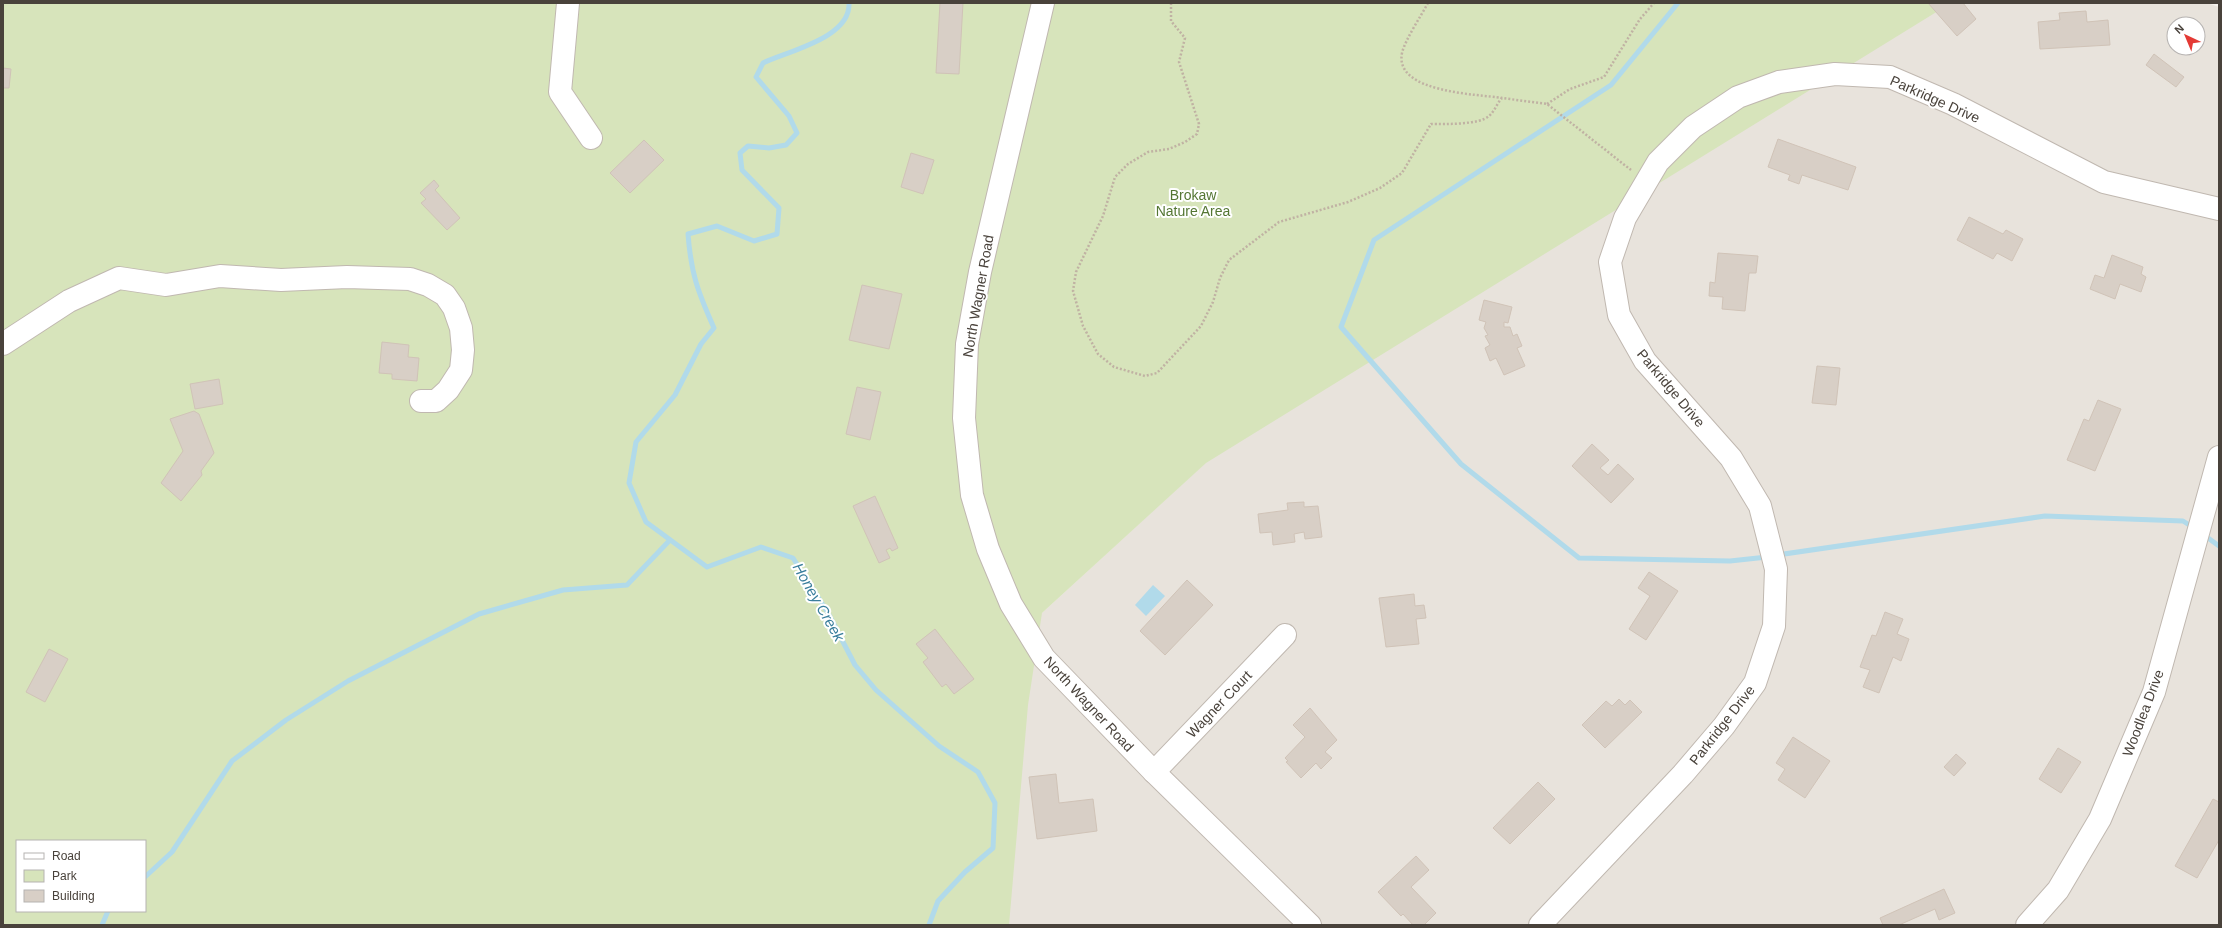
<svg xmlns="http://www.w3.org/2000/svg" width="2222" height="928" font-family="Helvetica,sans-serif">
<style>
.residential{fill:#e8e3dc;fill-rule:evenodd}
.green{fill:#d7e4bb;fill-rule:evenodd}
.water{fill:#b1daea}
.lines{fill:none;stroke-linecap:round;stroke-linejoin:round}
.stream{stroke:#b1daea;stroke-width:5}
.building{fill:#d8cfc6;stroke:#d0c3b7}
.minor-casing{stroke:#c0b8b0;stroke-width:24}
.path{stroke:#c0b2a3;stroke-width:2.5;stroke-dasharray:2 2;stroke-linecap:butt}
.minor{stroke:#fff;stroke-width:22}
.labels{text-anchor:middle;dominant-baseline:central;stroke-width:4;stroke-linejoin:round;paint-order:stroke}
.street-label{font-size:14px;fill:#49423b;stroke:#fff}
.park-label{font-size:14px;fill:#547633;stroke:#fff}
.water-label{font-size:15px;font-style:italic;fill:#3a7e9c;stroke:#fff}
</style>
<rect width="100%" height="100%" fill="#f5f1ed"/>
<!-- residential -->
<path class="residential" d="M3,3L1042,613L1706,3H2207L2219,7V925H3ZM2174,24H2198V48H2174ZM17,841H145V911H17Z"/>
<!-- green -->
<path class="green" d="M3,3H1951L1206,463L1042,613L1028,705L1009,925H3ZM17,841H145V911H17Z"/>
<!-- water -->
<path class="water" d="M1153,585L1165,596L1146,616L1135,605Z"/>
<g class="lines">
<!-- stream -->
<g class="stream">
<path d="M849,3C851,38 788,51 763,63L756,77L789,116L797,133L786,145L769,148L748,146L740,153L742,170L779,208L777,234L754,241L717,226L688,234C691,274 698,292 714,328L701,344L675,395L636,442L629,483L646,522L707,567L761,547L793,558L828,613L855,665L876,690L939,746L978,772L995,803L993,848L965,872L938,901L929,925"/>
<path d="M1678,3L1611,85L1374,240L1341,327L1461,464L1579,558L1730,561L1767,557"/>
<path d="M2204,535L2219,546"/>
<path d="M1777,555L2045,516L2183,521L2194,528"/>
<path d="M145,877L172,852L232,761L286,720L348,681L479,614L563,590L627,585L670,540"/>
<path d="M102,925L108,911"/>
</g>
</g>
<!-- building -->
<g class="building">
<path d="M940,3H963L959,74L936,73Z"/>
<path d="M1928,3H1963L1976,19L1957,36Z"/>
<path d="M2086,11L2087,22L2108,20L2110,45L2040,49L2038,22L2060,20L2059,13Z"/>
<path d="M2154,54L2184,77L2176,87L2146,65Z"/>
<path d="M3,68L11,69L9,88H3Z"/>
<path d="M1778,139L1856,167L1848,190L1802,175L1799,184L1788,180L1790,175L1768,167Z"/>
<path d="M644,140L664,160L630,193L610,173Z"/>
<path d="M911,153L934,160L923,194L901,187Z"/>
<path d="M434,180L439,186L435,190L460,218L447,230L421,203L426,199L420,193Z"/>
<path d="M1969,217L2003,234L2006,230L2023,239L2012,261L1997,253L1993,259L1957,240Z"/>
<path d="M1718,253L1758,256L1756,273H1749L1745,311L1722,309L1723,297L1709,296L1710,282L1715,283Z"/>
<path d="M2112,255L2143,267L2141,274L2146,277L2141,292L2120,284L2115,299L2090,289L2095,275L2104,278Z"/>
<path d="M862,285L902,294L889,349L849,340Z"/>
<path d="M1484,300L1512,307L1508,323L1504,322V327H1510L1513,336L1517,334L1522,346L1517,348L1525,366L1504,375L1496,358L1490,361L1485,348L1490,345L1485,336L1488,335L1484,328L1486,322L1479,320Z"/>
<path d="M382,342L409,345L408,357L419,358L417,381L392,379V374L379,373Z"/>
<path d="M1817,366L1840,368L1836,405L1812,403Z"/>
<path d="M219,379L223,404L195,409L190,384Z"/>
<path d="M857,387L881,392L870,440L846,434Z"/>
<path d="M2098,400L2121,409L2095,471L2067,460L2084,419L2089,421Z"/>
<path d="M194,411L199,414L214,453L201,471L202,475L181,501L161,483L183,451L170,419Z"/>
<path d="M1592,444L1609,460L1600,468L1608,475L1618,464L1634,479L1611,503L1572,466Z"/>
<path d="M875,496L898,548L892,551L890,548L886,550L890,558L879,563L853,506Z"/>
<path d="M1304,502V507L1318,506L1322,537L1305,539L1304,532L1294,534L1295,542L1273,545L1272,532L1260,533L1258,514L1288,510L1287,503Z"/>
<path d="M1649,572L1678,591L1646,640L1629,629L1650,596L1638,588Z"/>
<path d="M1187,580L1213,605L1165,655L1140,631Z"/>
<path d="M1414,594L1415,606L1424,605L1426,618L1416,619L1419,644L1386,647L1379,598Z"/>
<path d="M1885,612L1903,619L1897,634L1909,639L1901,661L1893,657L1879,693L1863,687L1870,670L1860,667L1872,635L1876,636Z"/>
<path d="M935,629L974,679L954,694L946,684L942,687L923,662L928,658L916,644Z"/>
<path d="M49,649L68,659L45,702L26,692Z"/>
<path d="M1619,699L1625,705L1630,700L1642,712L1605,748L1582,725L1606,701L1612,706Z"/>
<path d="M1310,708L1337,740L1325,752L1332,758L1321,769L1316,763L1301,778L1286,762L1288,761L1285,758L1305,737L1293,725Z"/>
<path d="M1793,737L1830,761L1805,798L1778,780L1785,769L1776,763Z"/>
<path d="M2058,748L2081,762L2061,793L2039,779Z"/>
<path d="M1956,754L1966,763L1954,776L1944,767Z"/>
<path d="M1056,774L1059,803L1093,799L1097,831L1037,839L1029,777Z"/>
<path d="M1538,782L1555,799L1510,844L1493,828Z"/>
<path d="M2213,799L2219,802V840L2197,878L2175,866Z"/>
<path d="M1416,856L1429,870L1411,887L1436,913L1424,925H1413L1403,914L1401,916L1378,892Z"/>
<path d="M1944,889L1955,913L1939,920L1935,909L1899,925H1883L1880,918Z"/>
</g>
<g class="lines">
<!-- minor casing -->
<g class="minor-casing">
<g id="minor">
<path d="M568,3L560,92L591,138"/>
<path d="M1043,3L980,272L967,344L964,418L972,495L988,549L1011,604L1044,658L1154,772L1310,925"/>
<path d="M3,344L69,301L119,278L166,285L220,276L281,280L347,277L410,279L428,285L445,295L454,308L461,328L463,350L461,370L448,390L436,401H421"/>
<path d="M1154,772L1285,635"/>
<path d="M1540,925L1683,774L1724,726L1755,683L1774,626L1776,569L1760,506L1731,458L1645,361L1619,315L1610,262L1625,218L1658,162L1693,127L1738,97L1779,82L1835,74L1890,77L1953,104L2104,182L2219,209"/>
<path d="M2027,925L2058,890L2100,819L2154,692L2219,457"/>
</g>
</g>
<!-- path -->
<g class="path">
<path d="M1171,3V21L1185,38L1179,62L1199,124L1197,134L1185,142L1169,149L1148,152L1128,164L1115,177L1103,216L1076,272L1073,291L1083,326L1098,354L1114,367L1145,376L1157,373L1201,326L1213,302L1220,278L1229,260L1279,222L1348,202L1380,188L1402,173L1431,124C1445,124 1479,125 1489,116C1495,111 1497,103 1502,98L1547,104L1631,170"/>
<path d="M1428,3C1421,16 1405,40 1402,53C1394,93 1478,94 1502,98"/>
<path d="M1547,104L1570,89L1604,77L1640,19L1654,3"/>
</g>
<!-- minor -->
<use href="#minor" class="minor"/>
</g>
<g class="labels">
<!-- street labels -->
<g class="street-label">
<text transform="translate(1935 99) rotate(24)">Parkridge Drive</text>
<text transform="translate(978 296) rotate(-80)">North Wagner Road</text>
<text transform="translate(1671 388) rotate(50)">Parkridge Drive</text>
<text transform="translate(1089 704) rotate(47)">North Wagner Road</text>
<text transform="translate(1219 704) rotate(-46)">Wagner Court</text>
<text transform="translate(2143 713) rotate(-69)">Woodlea Drive</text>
<text transform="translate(1722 725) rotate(-52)">Parkridge Drive</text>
</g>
<!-- park labels -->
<g class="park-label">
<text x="1193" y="195">Brokaw<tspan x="1193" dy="16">Nature Area</tspan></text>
</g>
<!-- water labels -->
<g class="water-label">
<text transform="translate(819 602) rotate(60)">Honey Creek</text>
</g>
</g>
<!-- border -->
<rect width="2222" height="928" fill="none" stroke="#49423b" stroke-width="8"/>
<!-- legend -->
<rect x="16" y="840" width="130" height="72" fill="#ffffff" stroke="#b6b3b1"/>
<rect x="24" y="853" width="20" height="6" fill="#ffffff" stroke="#b6b3b1"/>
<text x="52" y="860" font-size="12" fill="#49423b">Road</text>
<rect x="24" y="870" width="20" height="12" fill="#d7e4bb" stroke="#b6b3b1"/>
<text x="52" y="880" font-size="12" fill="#49423b">Park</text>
<rect x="24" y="890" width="20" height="12" fill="#d8cfc6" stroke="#b6b3b1"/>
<text x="52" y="900" font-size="12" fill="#49423b">Building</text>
<!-- north arrow -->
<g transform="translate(2186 36) rotate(316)"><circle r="19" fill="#ffffff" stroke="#b6b3b1"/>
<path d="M0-3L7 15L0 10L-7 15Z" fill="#e43a35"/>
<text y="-6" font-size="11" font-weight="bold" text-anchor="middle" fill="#49423b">N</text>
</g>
</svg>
